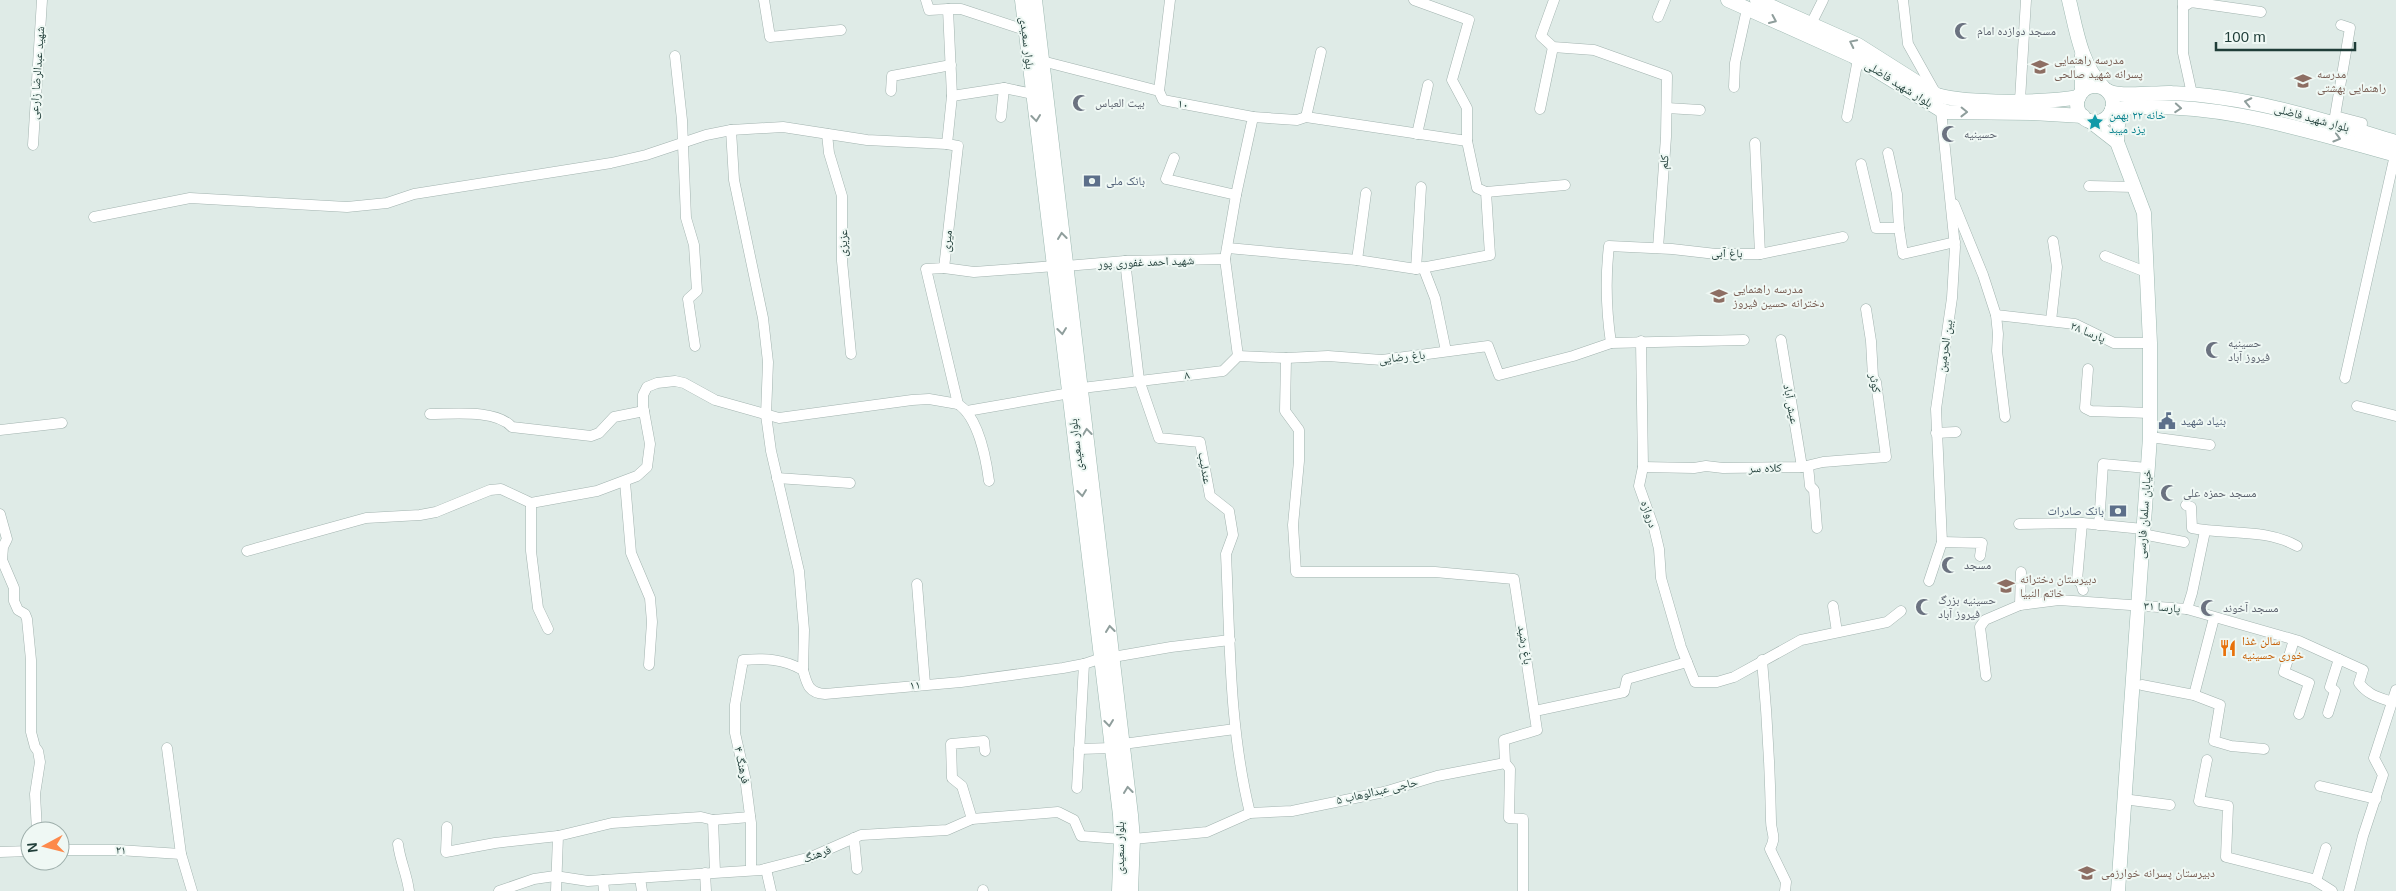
<svg xmlns="http://www.w3.org/2000/svg" width="2396" height="891" font-family="Arial,'Noto Naskh Arabic',sans-serif">
<style>
.lines{fill:none;stroke-linecap:round;stroke-linejoin:round}
.minor-casing{stroke:#a2b3af;stroke-width:11}
.secondary-casing{stroke:#9db8b1;stroke-width:15}
.minor{stroke:#fff;stroke-width:10}
.secondary{stroke:#fff;stroke-width:14}
.oneway{stroke:#8f9e9c}
.labels{text-anchor:middle;dominant-baseline:central;stroke-width:4;stroke-linejoin:round;paint-order:stroke}
.worship-label{font-size:12px;fill:#5b616d;stroke:#eff8f4;text-anchor:start}
.street-label{font-size:12px;fill:#1f3d38;stroke:#eff8f4}
.education-label{font-size:12px;fill:#785e54;stroke:#eff8f4;text-anchor:start}
.culture-label{font-size:12px;fill:#0d838f;stroke:#eff8f4;text-anchor:start}
.service-label{font-size:12px;fill:#4e5e75;stroke:#eff8f4;text-anchor:start}
.food-label{font-size:12px;fill:#c56008;stroke:#eff8f4;text-anchor:start}
</style>
<rect width="100%" height="100%" fill="#dfebe7"/>
<g class="lines">
<!-- minor casing -->
<g class="minor-casing">
<g id="minor">
<path d="M764,0L770,37L841,30"/>
<path d="M926,0L929,10L948,9L952,96L947,144L958,146L944,268L926,269L958,404C978,417 986,458 989,481"/>
<path d="M1554,0L1541,36L1553,47L1594,50L1667,76L1666,137L1658,248"/>
<path d="M1903,0L1908,44L1936,94"/>
<path d="M2183,0V53L2192,94"/>
<path d="M2183,7L2191,2L2261,12"/>
<path d="M948,9H961L1025,30"/>
<path d="M1658,17L1665,0"/>
<path d="M1811,24L1823,0"/>
<path d="M2341,25L2350,28L2335,116L2362,123L2361,132"/>
<path d="M675,56L682,120L686,218L694,245L697,291L688,299L695,346"/>
<path d="M1042,61L1159,91L1163,100L1253,117L1236,195"/>
<path d="M1734,87L1735,63L1747,9"/>
<path d="M891,91L892,76L951,65"/>
<path d="M1159,91L1170,0"/>
<path d="M952,96L1004,88L1033,94"/>
<path d="M2020,100L2026,0"/>
<path d="M1667,108L1700,110"/>
<path d="M1540,109L1553,47"/>
<path d="M1001,117L1004,88"/>
<path d="M1253,117L1297,120L1306,117L1467,141V108L1452,80L1469,20L1414,0"/>
<path d="M1306,117L1321,52"/>
<path d="M1847,117L1858,59"/>
<path d="M731,130L734,180L763,318L768,362L766,415L771,451L799,571L804,630L803,670"/>
<path d="M827,134L829,153L842,196V261L851,354"/>
<path d="M1417,134L1428,85"/>
<path d="M1755,143L1760,254"/>
<path d="M33,145L42,0"/>
<path d="M1174,158L1166,179L1236,195L1225,259L1238,356"/>
<path d="M1861,164L1876,228H1899L1897,194L1888,153"/>
<path d="M2089,186L2135,187"/>
<path d="M1486,192L1565,185"/>
<path d="M1954,204L1983,275L1996,315L1998,334L1997,351L2005,417"/>
<path d="M94,217L190,198L347,207L387,203L414,194L611,163L646,155L706,135L731,130L783,127L867,140L947,144"/>
<path d="M1899,228L1903,254L1955,242"/>
<path d="M1228,248L1357,260L1416,269L1490,255L1486,192L1477,188L1467,141"/>
<path d="M2105,256L2146,272"/>
<path d="M1357,260L1366,193"/>
<path d="M1125,261L1139,380L1159,438L1200,442L1210,496L1229,511L1233,535L1226,554C1230,640 1229,728 1250,813"/>
<path d="M1066,266L1125,261L1225,259"/>
<path d="M1423,267L1435,298L1446,351"/>
<path d="M944,268L974,272L1055,266"/>
<path d="M1416,269L1421,187"/>
<path d="M1996,315L2075,324L2114,343H2150"/>
<path d="M2051,321L2057,267L2053,241"/>
<path d="M1781,340L1802,467"/>
<path d="M1641,341L1643,467L1639,486L1654,528L1659,549L1661,578L1681,647L1695,682H1717L1734,677L1801,640L1887,622L1901,611"/>
<path d="M1611,343C1606,309 1605,280 1609,246L1672,249L1716,254H1760L1843,237"/>
<path d="M1286,358L1285,411L1299,430V461L1293,525L1296,572H1435L1514,579L1537,730L1504,740L1505,763L1510,769L1509,818L1523,819V891"/>
<path d="M2088,369L2085,408L2091,411L2150,413"/>
<path d="M2345,378L2395,155"/>
<path d="M1082,388L1223,371L1238,356L1286,358L1328,356L1382,360L1488,346L1499,375L1573,356L1611,343L1744,340"/>
<path d="M2357,406L2396,416"/>
<path d="M967,411L1070,393"/>
<path d="M430,414C453,414 496,409 512,427L591,436L599,433L614,417L644,411"/>
<path d="M0,430L62,423"/>
<path d="M1936,433L1956,432"/>
<path d="M2150,437L2210,445"/>
<path d="M1808,466L1810,486L1814,490L1817,528"/>
<path d="M1643,467L1694,468L1706,466L1723,468L1802,467L1823,462L1886,457L1876,382L1873,377L1871,341L1866,309"/>
<path d="M777,478L850,483"/>
<path d="M625,482L631,553L650,598L652,622L649,665"/>
<path d="M531,503V551L538,608L548,629"/>
<path d="M2186,505L2191,507L2192,528C2227,535 2265,528 2297,546"/>
<path d="M0,514L7,539L3,547L2,560L14,588V601L18,610L25,614L27,619L31,660V732L35,747L38,751L40,762L35,794L37,831"/>
<path d="M2082,523L2077,580L2081,583L2083,590"/>
<path d="M2019,524L2082,523L2143,529"/>
<path d="M2099,525L2103,464L2147,468"/>
<path d="M2142,534L2184,542"/>
<path d="M1942,542L1982,543L1980,556"/>
<path d="M247,551L366,518L420,515L436,512L490,490L501,489L531,503L597,491L637,476L647,467L650,444L643,406V395L647,387L657,383L675,381L684,383L715,400L779,418L912,400L929,399L958,404"/>
<path d="M1929,581L1942,542L1936,409L1952,298L1955,247L1941,110"/>
<path d="M917,584L925,684"/>
<path d="M2020,605L2021,572"/>
<path d="M1833,606L1837,632"/>
<path d="M2187,609L2192,593L2205,531"/>
<path d="M2294,640L2284,672L2309,683L2299,714"/>
<path d="M1113,657L1171,647L1230,640"/>
<path d="M1762,660C1767,714 1770,767 1771,821C1771,834 1777,835 1770,849L1786,882L1785,891"/>
<path d="M1986,676L1980,627L1985,620L2020,605L2059,600L2187,609L2299,641L2363,670L2359,683C2368,695 2378,697 2392,702"/>
<path d="M2142,685L2194,695L2220,705L2214,741L2231,746L2264,749"/>
<path d="M2194,695L2214,618"/>
<path d="M1535,711L1624,692L1627,679L1687,662"/>
<path d="M2328,713L2335,691L2330,687L2339,659"/>
<path d="M1123,744L1235,729"/>
<path d="M167,748L181,854L192,891"/>
<path d="M1079,749L1112,748"/>
<path d="M2207,760L2199,801L2228,806L2226,857L2313,879L2332,891"/>
<path d="M2320,786L2376,799"/>
<path d="M1077,788L1084,664"/>
<path d="M2123,799L2170,805"/>
<path d="M972,819L962,786L952,778L951,744L984,741L985,751"/>
<path d="M713,820L715,872"/>
<path d="M447,827L446,852L495,843L558,836"/>
<path d="M854,838L857,869"/>
<path d="M1133,839L1207,832L1250,813L1292,811L1384,792L1437,776L1505,763"/>
<path d="M398,844C400,861 407,874 409,891"/>
<path d="M60,850H118L181,854"/>
<path d="M0,852L30,851"/>
<path d="M766,869L771,891"/>
<path d="M751,870V823L745,777L735,733V705L743,660C765,658 783,659 803,670C807,685 809,693 825,694L961,682L1063,668L1084,664L1102,658"/>
<path d="M705,873L706,891"/>
<path d="M640,878L642,891"/>
<path d="M603,880L604,891"/>
<path d="M2316,881L2326,848"/>
<path d="M499,891L534,879L555,876L588,881L761,870L811,857L861,835L947,830L972,819L1058,812L1074,820L1081,836L1121,839"/>
<path d="M556,891L558,836L612,823L701,817L713,820L750,817"/>
<path d="M983,891V890"/>
<path d="M2349,891L2363,836L2383,775L2374,758L2396,690"/>
</g>
</g>
<!-- secondary casing -->
<g class="secondary-casing">
<g id="secondary">
<path d="M1022,0L1120,815L1121,839L1119,891"/>
<path d="M1035,0L1131,815L1133,839L1131,891"/>
<path d="M1728,0L1853,56L1941,110L1947,112L2032,113L2083,116"/>
<path d="M1757,0L1858,45L1937,95C1968,104 2046,103 2079,97"/>
<path d="M2069,0C2076,29 2081,65 2103,87"/>
<path d="M2082,55V92"/>
<circle cx="2095" cy="104" r="18"/>
<path d="M2108,91C2120,98 2157,92 2172,93C2250,96 2323,120 2396,142"/>
<path d="M2112,109C2212,99 2301,129 2396,155"/>
<path d="M2111,112L2118,124L2117,142"/>
<path d="M2090,121L2117,142L2144,213L2150,343V437L2118,891"/>
</g>
</g>
<!-- minor -->
<use href="#minor" class="minor"/>
<!-- secondary -->
<use href="#secondary" class="secondary"/>
</g>
<!-- one-way arrows -->
<defs><path id="oneway-chevron" d="M-2-3.5L2.5 0L-2 3.5" fill="none" stroke-width="1.6" stroke-linecap="round" stroke-linejoin="round" transform="scale(1.25)"/></defs>
<g class="oneway">
<use href="#oneway-chevron" transform="translate(1773 20) rotate(24)"/>
<use href="#oneway-chevron" transform="translate(1853 43) rotate(-154)"/>
<use href="#oneway-chevron" transform="translate(2248 102) rotate(-168)"/>
<use href="#oneway-chevron" transform="translate(2178 108) rotate(4)"/>
<use href="#oneway-chevron" transform="translate(1964 112) rotate(1)"/>
<use href="#oneway-chevron" transform="translate(1036 118) rotate(83)"/>
<use href="#oneway-chevron" transform="translate(2337 138) rotate(17)"/>
<use href="#oneway-chevron" transform="translate(1062 236) rotate(-97)"/>
<use href="#oneway-chevron" transform="translate(1062 331) rotate(83)"/>
<use href="#oneway-chevron" transform="translate(1087 432) rotate(-97)"/>
<use href="#oneway-chevron" transform="translate(1082 493) rotate(83)"/>
<use href="#oneway-chevron" transform="translate(1110 629) rotate(-97)"/>
<use href="#oneway-chevron" transform="translate(1109 723) rotate(83)"/>
<use href="#oneway-chevron" transform="translate(1128 790) rotate(-97)"/>
</g>
<!-- icons -->
<defs>
<g id="mosque-bare" transform="scale(1.35)"><path d="M3.5-4.9A6 6 0 1 0 3.5 4.9A5 5 0 1 1 3.5-4.9Z" fill="#6b7280" stroke="#eff8f4" stroke-width="2.5" paint-order="stroke"/></g>
<g id="school-bare" transform="scale(1.35)"><path d="M0-5L7-2L0 1L-7-2ZM-4 1L0 2.5L4 1V4Q0 6-4 4Z" fill="#8d6e63" stroke="#eff8f4" stroke-width="2.5" paint-order="stroke"/></g>
<g id="sight-bare" transform="scale(1.35)"><path d="M0-6L1.8-2.2L6-1.7L2.9 1.2L3.7 5.4L0 3.3L-3.7 5.4L-2.9 1.2L-6-1.7L-1.8-2.2Z" fill="#0f9aa8" stroke="#eff8f4" stroke-width="2.5" paint-order="stroke"/></g>
<g id="bank-bare" transform="scale(1.35)"><path d="M-6-4H6V4H-6ZM0-2.3a2.3 2.3 0 1 0 0 4.6a2.3 2.3 0 1 0 0-4.6Z" fill="#5c6f8a" stroke="#eff8f4" stroke-width="2.5" paint-order="stroke"/></g>
<g id="civic-bare" transform="scale(1.35)"><path d="M-.6-6.5H3V-4.5H.6V-3L4-1V1h2V6H-6V1h2V-1L-.6-3ZM-1.2 2.5V6h2.4V2.5Z" fill="#5c6f8a" stroke="#eff8f4" stroke-width="2.5" paint-order="stroke"/></g>
<g id="restaurant-bare" transform="scale(1.35)"><path d="M-5-6h1v4h1v-4h1v4h1v-4h1v5L-1.5 .5V6h-2V.5L-5-1ZM5-6V6H3V1.5H1.5Q1.5-4 5-6Z" fill="#e8710a" stroke="#eff8f4" stroke-width="2.5" paint-order="stroke"/></g>
</defs>
<g fill-rule="evenodd">
<use href="#mosque-bare" x="1963" y="31"/>
<use href="#school-bare" x="2040" y="67"/>
<use href="#school-bare" x="2303" y="81"/>
<use href="#mosque-bare" x="1081" y="103"/>
<use href="#sight-bare" x="2095" y="122"/>
<use href="#mosque-bare" x="1950" y="134"/>
<use href="#bank-bare" x="1092" y="181"/>
<use href="#school-bare" x="1719" y="296"/>
<use href="#mosque-bare" x="2214" y="350"/>
<use href="#civic-bare" x="2167" y="421"/>
<use href="#mosque-bare" x="2169" y="493"/>
<use href="#bank-bare" x="2118" y="511"/>
<use href="#mosque-bare" x="1950" y="565"/>
<use href="#school-bare" x="2006" y="586"/>
<use href="#mosque-bare" x="1924" y="607"/>
<use href="#mosque-bare" x="2209" y="608"/>
<use href="#restaurant-bare" x="2228" y="648"/>
<use href="#school-bare" x="2087" y="873"/>
</g>
<g class="labels">
<!-- worship labels -->
<g class="worship-label">
<text x="1977" y="31">مسجد دوازده امام</text>
<text x="1095" y="103">بیت العباس</text>
<text x="1964" y="134">حسینیه</text>
<text x="2228" y="343">حسینیه<tspan x="2228" dy="14">فیروز آباد</tspan></text>
<text x="2183" y="493">مسجد حمزه علی</text>
<text x="1964" y="565">مسجد</text>
<text x="1938" y="600">حسینیه بزرگ<tspan x="1938" dy="14">فیروز آباد</tspan></text>
<text x="2223" y="608">مسجد آخوند</text>
</g>
<!-- street labels -->
<g class="street-label">
<text transform="translate(1027 43) rotate(83)">بلوار سعیدی</text>
<text transform="translate(37 73) rotate(-86)">شهید عبدالرضا زارعی</text>
<text transform="translate(1899 84) rotate(32)">بلوار شهید فاضلی</text>
<text transform="translate(1183 104) rotate(11)">۱۰</text>
<text transform="translate(2312 118) rotate(15)">بلوار شهید فاضلی</text>
<text transform="translate(1664 162) rotate(-86)">کلم</text>
<text transform="translate(947 241) rotate(-84)">میری</text>
<text transform="translate(843 243) rotate(-89)">عزیزی</text>
<text transform="translate(1727 253) rotate(1)">باغ آبی</text>
<text transform="translate(1146 262) rotate(-2)">شهید احمد غفوری پور</text>
<text transform="translate(2088 332) rotate(22)">پارسا ۲۸</text>
<text transform="translate(1945 346) rotate(-82)">بین الحرمین</text>
<text transform="translate(1402 357) rotate(-6)">باغ رضایی</text>
<text transform="translate(1187 375) rotate(-7)">۸</text>
<text transform="translate(1875 383) rotate(79)">کوثر</text>
<text transform="translate(1791 404) rotate(79)">عیش آباد</text>
<text transform="translate(1076 445) rotate(-97)">بلوار سعیدی</text>
<text transform="translate(1205 468) rotate(80)">عندلیب</text>
<text transform="translate(1765 468) rotate(-1)">کلاه سر</text>
<text transform="translate(1649 514) rotate(71)">دروازه</text>
<text transform="translate(2144 514) rotate(-86)">خیابان سلمان فارسی</text>
<text transform="translate(2162 607) rotate(5)">پارسا ۳۱</text>
<text transform="translate(1525 645) rotate(81)">باغ رشید</text>
<text transform="translate(915 685) rotate(-6)">۱۱</text>
<text transform="translate(742 765) rotate(78)">فرهنگ ۴</text>
<text transform="translate(1377 791) rotate(-13)">حاجی عبدالوهاب ۵</text>
<text transform="translate(1120 848) rotate(-90)">بلوار سعیدی</text>
<text transform="translate(121 850) rotate(2)">۲۱</text>
<text transform="translate(817 854) rotate(-21)">فرهنگ</text>
</g>
<!-- education labels -->
<g class="education-label">
<text x="2054" y="60">مدرسه راهنمایی<tspan x="2054" dy="14">پسرانه شهید صالحی</tspan></text>
<text x="2317" y="74">مدرسه<tspan x="2317" dy="14">راهنمایی بهشتی</tspan></text>
<text x="1733" y="289">مدرسه راهنمایی<tspan x="1733" dy="14">دخترانه حسین فیروز</tspan></text>
<text x="2020" y="579">دبیرستان دخترانه<tspan x="2020" dy="14">خاتم النبیا</tspan></text>
<text x="2101" y="873">دبیرستان پسرانه خوارزمی</text>
</g>
<!-- culture labels -->
<g class="culture-label">
<text x="2109" y="115">خانه ۲۲ بهمن<tspan x="2109" dy="14">یزد میبد</tspan></text>
</g>
<!-- service labels -->
<g class="service-label">
<text x="1106" y="181">بانک ملی</text>
<text x="2181" y="421">بنیاد شهید</text>
<text x="2104" y="511" text-anchor="end">بانک صادرات</text>
</g>
<!-- food labels -->
<g class="food-label">
<text x="2242" y="641">سالن غذا<tspan x="2242" dy="14">خوری حسینیه</tspan></text>
</g>
</g>
<!-- north arrow -->
<g transform="translate(45 846) rotate(263)"><circle r="24" fill="#eff8f4" stroke="#9cada9"/>
<path d="M0-4L9 19L0 12L-9 19Z" fill="#fd894b"/>
<text y="-8" font-size="14" font-weight="bold" text-anchor="middle" fill="#1f3d38">N</text>
</g>
<!-- scale -->
<path d="M2216 42v8h139v-8" fill="none" stroke="#1f3d38" stroke-width="2.5"/>
<text x="2224" y="42" font-size="15" fill="#1f3d38" stroke="#eff8f4" stroke-width="4" paint-order="stroke">100 m</text>
</svg>
